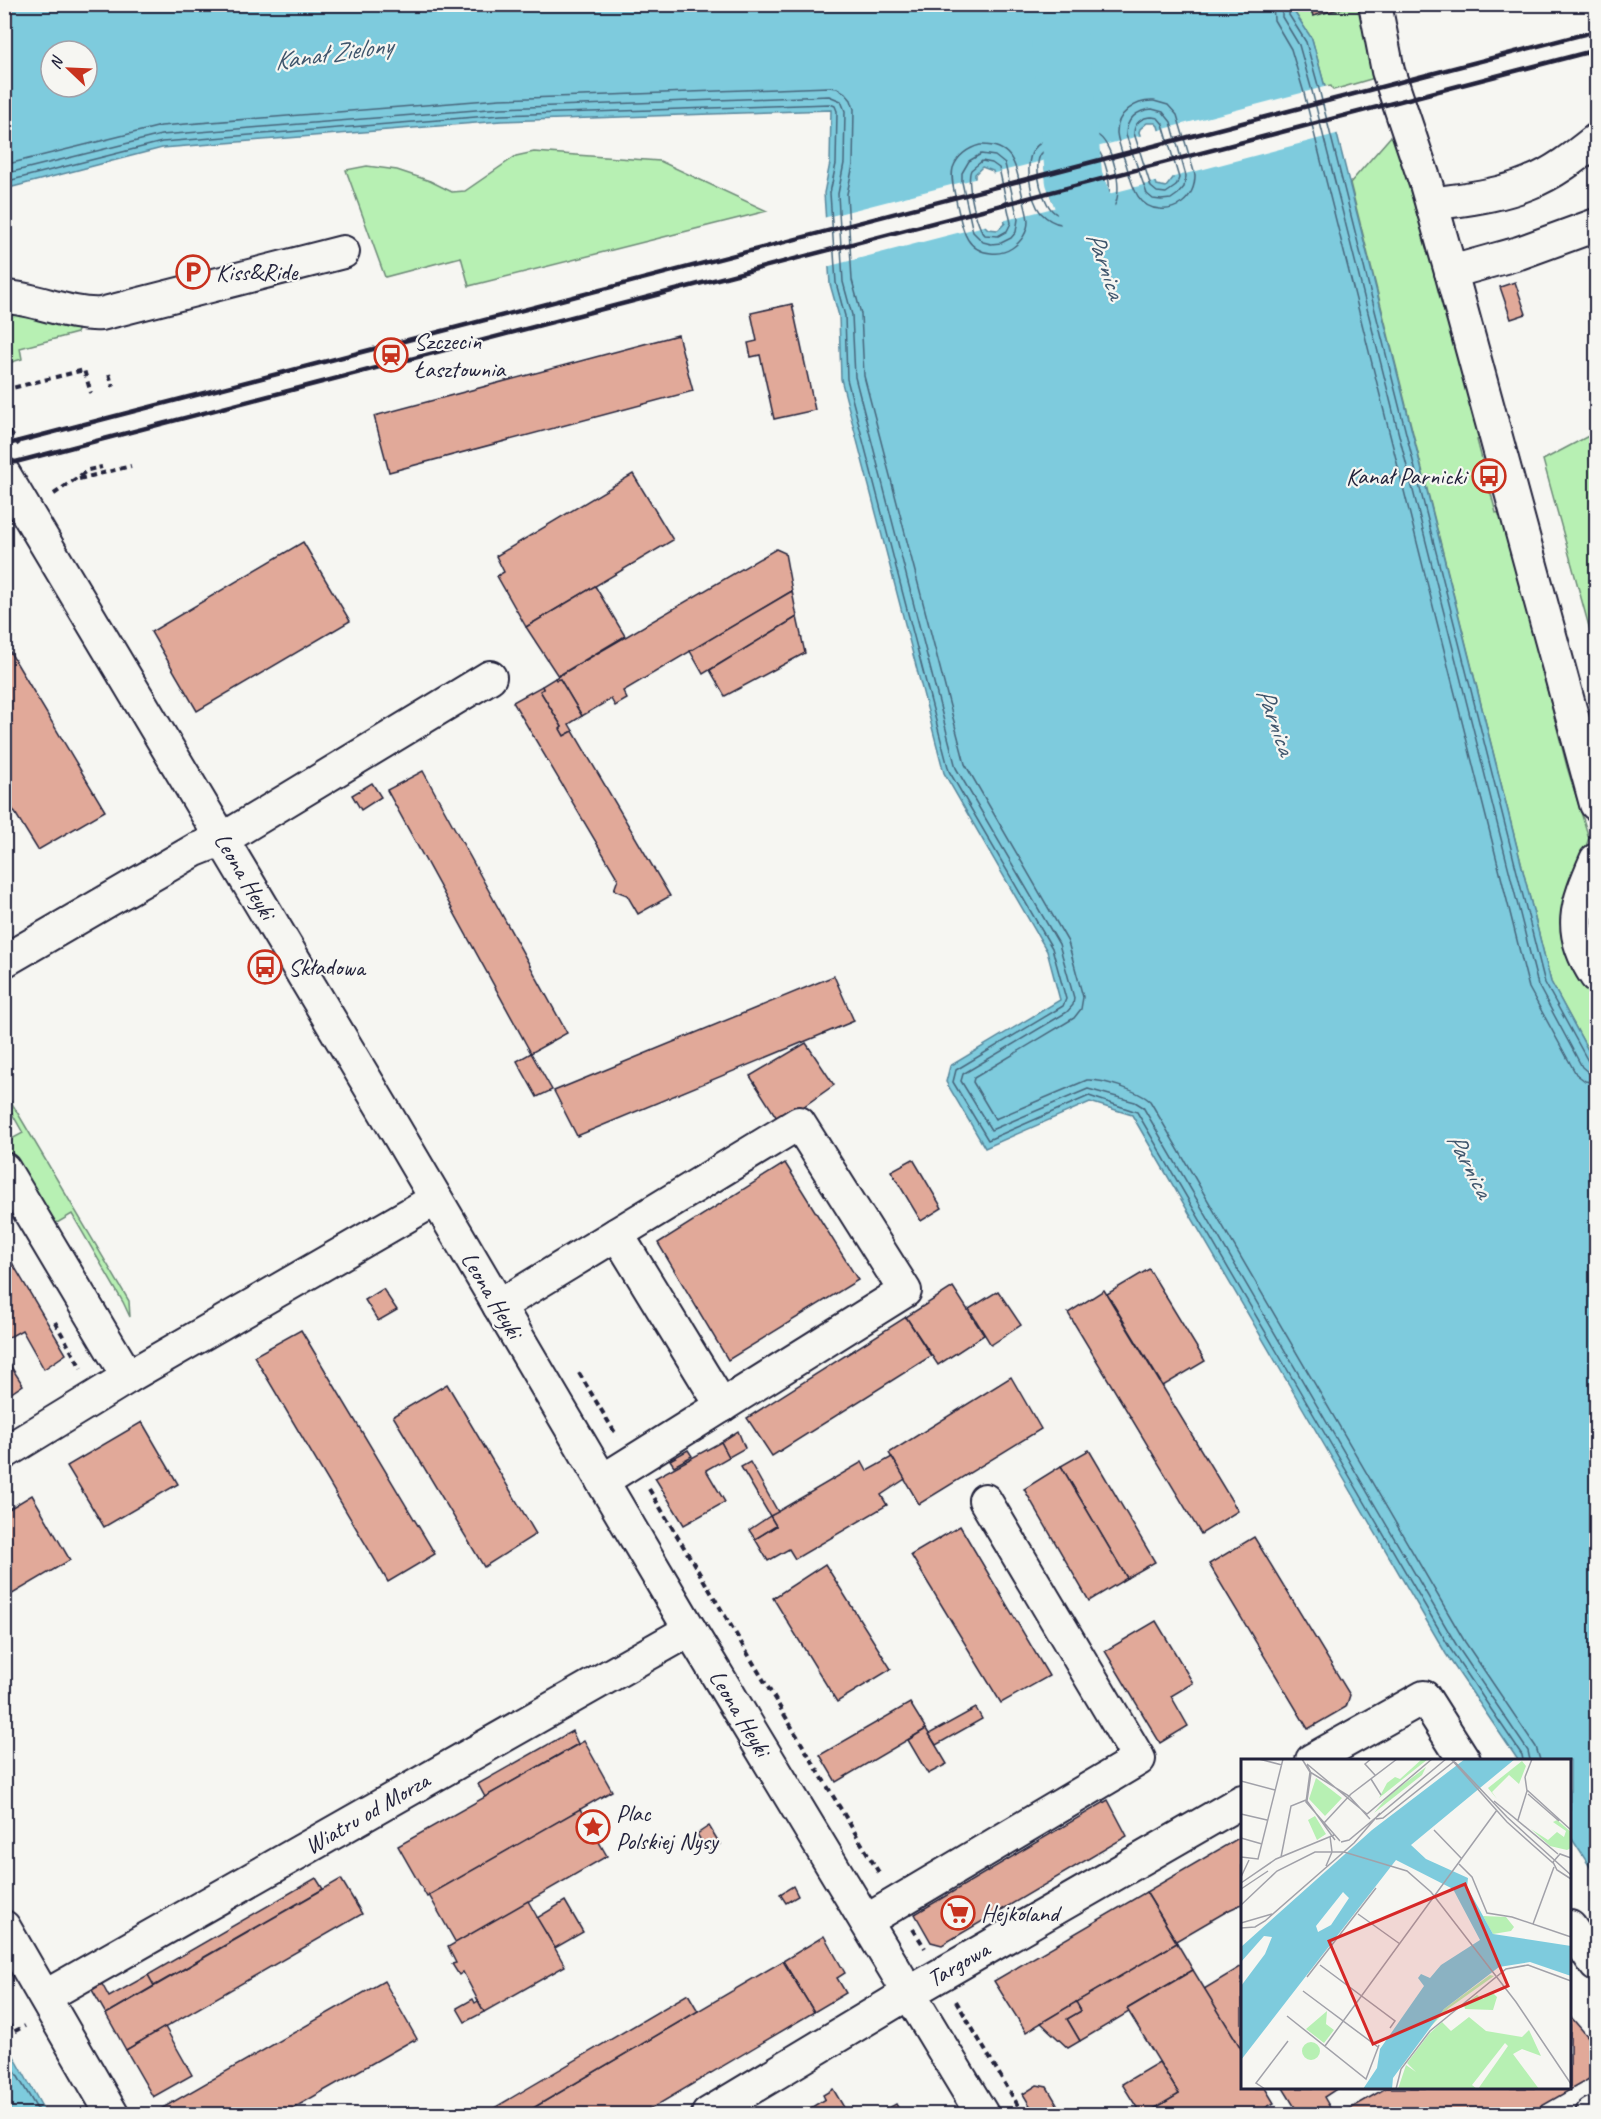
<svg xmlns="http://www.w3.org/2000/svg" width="1601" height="2119" font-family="Caveat,sans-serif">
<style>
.green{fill:#b7f0b3;stroke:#6c8977;stroke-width:1.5}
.water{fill:#7ecbdd;stroke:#59879c;stroke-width:1.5;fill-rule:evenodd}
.pier{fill:#f6f6f2;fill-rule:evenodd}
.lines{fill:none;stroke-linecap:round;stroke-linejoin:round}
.shore{stroke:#47667c;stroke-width:1.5}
.river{stroke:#7ecbdd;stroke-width:57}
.building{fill:#e1a999;stroke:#22223b;stroke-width:1.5}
.minor-casing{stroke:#22223b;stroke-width:36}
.path{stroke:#22223b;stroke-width:4;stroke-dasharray:6 4.5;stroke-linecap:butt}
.minor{stroke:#f6f6f2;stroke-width:32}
.rail{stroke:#22223b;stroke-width:4.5}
.labels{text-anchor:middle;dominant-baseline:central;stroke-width:4.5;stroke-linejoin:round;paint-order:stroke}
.poi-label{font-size:24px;fill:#22223b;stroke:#f6f6f2;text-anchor:start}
.street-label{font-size:24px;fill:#22223b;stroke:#f6f6f2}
.water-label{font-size:26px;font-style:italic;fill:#3e556c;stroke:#f6f6f2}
.inset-road{fill:none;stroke:#a1a1a9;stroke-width:1.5}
.view{fill:#d62828;fill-opacity:0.15;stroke:#d62828;stroke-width:3}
.inset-edge{fill:none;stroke:#22223b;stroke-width:3}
</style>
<rect width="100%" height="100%" fill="#f6f6f2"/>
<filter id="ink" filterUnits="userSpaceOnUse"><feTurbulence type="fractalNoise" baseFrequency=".0167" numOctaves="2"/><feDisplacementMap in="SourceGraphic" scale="12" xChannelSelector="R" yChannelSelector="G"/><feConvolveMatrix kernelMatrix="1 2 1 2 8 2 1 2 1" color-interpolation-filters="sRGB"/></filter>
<g filter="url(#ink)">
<!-- green -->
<g class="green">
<path d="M1296,5H1310L1313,16L1349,5H1363L1378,77L1333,90L1331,86L1325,87L1312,39L1295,13Z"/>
<path d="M1393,134L1406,172L1482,438L1477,440L1496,513L1502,512L1567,767L1589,838L1562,914L1579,966L1596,994V1065L1551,982L1350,183Z"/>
<path d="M534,152L660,161L767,211L469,286L461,257L385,277L346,170L367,166L397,170L430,181L452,192L465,191L516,156Z"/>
<path d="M5,309L80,326L77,333L20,348L22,359L5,364Z"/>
<path d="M1596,432V652L1543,460Z"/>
<path d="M4,1090L129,1301L130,1317L123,1302L72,1214L57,1223L49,1221L6,1149L8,1141L23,1133L5,1101Z"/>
</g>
<!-- water -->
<g class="water">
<path d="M5,5H1296L1295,13L1312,39L1325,87L1551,982L1596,1065V1876L1570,1836V1760H1518L1446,1654L1132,1115L1090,1102L985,1148L946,1082L950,1066L1060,1000L1047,951L944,773L841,379L839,316L830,284L824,193L830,163L831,110L501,121L162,148L5,189ZM51,51H87V87H51ZM1147,123H1155L1158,126L1173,178L1166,187L1157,185L1139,132L1140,129ZM1085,153L1096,193L1061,201L1051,164ZM982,167L993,171L1005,223L998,230L988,229L985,226L975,179V174Z"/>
<path d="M5,2040L46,2114H5Z"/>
</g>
<!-- pier -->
<g class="pier">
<path d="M1328,86L1340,133L1170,178L1156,131Z"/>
<path d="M1143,135L1159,181L1002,221L991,174ZM1084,156L1093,192L1068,199L1062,198L1054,165Z"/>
<path d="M978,178L988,225L826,267L823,218Z"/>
</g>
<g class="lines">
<!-- shore -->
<g class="shore">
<path d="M1273,4L1274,20L1291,49L1304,93L1529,988L1576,1074L1585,1081L1596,1083"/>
<path d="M1282,4V17L1299,45L1312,91L1538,985L1582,1067L1589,1073L1596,1074"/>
<path d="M1290,4L1289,15L1306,42L1319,89L1545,983L1589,1063L1596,1067"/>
<path d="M1154,101L1168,105L1177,115L1195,175C1195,186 1191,196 1182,203C1175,208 1168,210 1160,209C1136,208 1132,183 1126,164C1123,155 1118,143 1117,133C1116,113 1136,100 1154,101Z"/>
<path d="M1152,109L1163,112L1171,122L1186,176L1184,187L1178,194L1171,199L1161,200L1153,199L1147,194L1126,135C1126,119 1137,110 1152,109Z"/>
<path d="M1152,117L1158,118L1163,124L1179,178L1176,186L1166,193L1157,192L1151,187L1134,133C1134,123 1142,117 1152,117Z"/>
<path d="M1077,131C1085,130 1092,131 1099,136C1113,146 1125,193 1113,208C1106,216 1098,217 1088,220C1079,222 1071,225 1061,224C1053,223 1047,219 1041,213C1031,201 1023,161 1035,148C1044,137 1063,135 1077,131Z"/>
<path d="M1085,140C1103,144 1113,182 1108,198C1103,207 1095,209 1085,211C1075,214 1067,217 1057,214C1043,208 1032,166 1041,154C1048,145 1073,140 1085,140Z"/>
<path d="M980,145C1012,144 1015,163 1021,189C1023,200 1027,210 1028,221C1028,232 1021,242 1012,248C1006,252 999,254 991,253C964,251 962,225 957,205C955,193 950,180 953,168C957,156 968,148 980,145Z"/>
<path d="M1080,147L1088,148C1094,154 1095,161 1097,169C1100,177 1105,189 1101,196C1095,205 1060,212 1053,201C1049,194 1048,182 1046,174C1040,152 1064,152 1080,147Z"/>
<path d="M981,154L995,156L1005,164L1018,219L1016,232L1011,238L1001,243L991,244L983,242L973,232L962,182V173L969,161Z"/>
<path d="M982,161L992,163L999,168L1011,223L1007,231L998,236L985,235C976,226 966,181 971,170Z"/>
<path d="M4,165L161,126L500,99L829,87L837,88L845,93L851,100L854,109L853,165L847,194L852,280L861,314L864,376L965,764L1068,942L1083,997L1081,1009L1074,1018L974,1078L973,1082L995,1119L1087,1080C1101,1079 1139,1091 1150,1101L1465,1642L1536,1747L1540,1760"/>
<path d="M4,174L161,135L501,108L829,96L841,101L845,111L844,163L838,194L843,282L852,315L855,377L956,768L1059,944L1074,998L1073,1005L1067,1012L963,1074L961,1081L991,1130L1088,1089L1135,1102L1143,1107L1457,1646L1528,1751L1530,1760"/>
<path d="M4,182L162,142L501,115L830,104L835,106L837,111L836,164L830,193L836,283L845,316L847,379L949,771L1052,948L1066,999L1063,1006L956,1070L953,1082L988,1140L1089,1096L1137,1112L1451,1650L1522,1755L1523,1760"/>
<path d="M4,2053L40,2114"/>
</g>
<!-- river -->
<path class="river" d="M1056,4L1074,178L1109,273"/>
</g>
<!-- building -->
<g class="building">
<path d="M1310,4H1349L1350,6L1313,16Z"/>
<path d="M1515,282L1526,314L1511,319L1500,287Z"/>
<path d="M792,304L815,410L774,419L760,355L751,357L748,343L757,341L751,313Z"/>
<path d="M678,335L693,391L389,472L374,416Z"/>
<path d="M633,474L673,540L526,627L497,576L504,572L496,556Z"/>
<path d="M303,542L350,621L197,711L151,632Z"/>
<path d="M776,549L785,553L792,591L623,691L627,699L615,706L611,699L582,716L560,679L556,680L555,678Z"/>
<path d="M595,586L625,636L558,676L526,627Z"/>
<path d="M792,591L797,617L703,674L690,651Z"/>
<path d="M797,617L805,653L725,696L710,670Z"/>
<path d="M4,642L105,811L38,850L4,795Z"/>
<path d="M555,678L556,680L560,679L582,716L569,724L573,731L564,736L560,729L562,727L540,691L543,689L542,686Z"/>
<path d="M542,686L543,689L540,691L562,727L560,729L564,736L573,731L670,896L638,914L627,895L614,890L618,879L513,702Z"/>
<path d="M423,771L567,1033L531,1053L387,790Z"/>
<path d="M372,783L381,797L361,810L352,795Z"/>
<path d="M834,976L854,1021L577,1136L554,1091Z"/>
<path d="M806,1043L834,1085L780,1123L750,1076Z"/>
<path d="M531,1053L552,1090L537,1097L517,1061Z"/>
<path d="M913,1159L942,1208L921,1221L891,1171Z"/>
<path d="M785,1163L858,1280L728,1360L658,1243Z"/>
<path d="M4,1249L66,1354L44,1369L22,1330L4,1340Z"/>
<path d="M1149,1269L1205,1361L1163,1386L1107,1294Z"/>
<path d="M953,1287L984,1335L938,1365L906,1317Z"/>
<path d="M383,1289L397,1310L378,1321L365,1300Z"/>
<path d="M1104,1290L1238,1511L1201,1534L1068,1313Z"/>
<path d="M998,1291L1021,1325L991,1345L969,1309Z"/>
<path d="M906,1317L931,1356L772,1456L747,1418Z"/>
<path d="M301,1330L435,1554L388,1582L254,1356Z"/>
<path d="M4,1356L23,1385L4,1398Z"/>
<path d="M1011,1377L1041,1429L919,1504L889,1453Z"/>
<path d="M447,1384L536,1534L484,1567L393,1416Z"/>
<path d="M142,1422L178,1484L104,1527L67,1466Z"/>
<path d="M738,1431L745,1448L729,1457L721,1442Z"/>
<path d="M721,1442L729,1457L706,1470L725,1502L684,1525L655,1478Z"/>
<path d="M688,1450L692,1456L674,1466L670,1460Z"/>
<path d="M1089,1450L1155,1562L1127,1578L1061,1466Z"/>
<path d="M892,1457L905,1479L881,1495L887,1505L795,1559L789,1549L768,1561L755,1539L776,1526L770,1516L862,1462L867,1471Z"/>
<path d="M750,1462L778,1512L770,1516L741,1467Z"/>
<path d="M1061,1466L1127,1578L1089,1601L1024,1489Z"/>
<path d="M32,1495L70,1560L4,1599V1512Z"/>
<path d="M770,1516L776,1526L755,1539L749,1530Z"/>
<path d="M960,1526L1049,1676L1001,1703L911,1555Z"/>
<path d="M1254,1537L1350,1695L1346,1707L1308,1729L1209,1564Z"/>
<path d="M825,1564L891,1669L837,1702L773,1598Z"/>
<path d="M1156,1621L1193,1683L1171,1696L1188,1726L1160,1743L1105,1651Z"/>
<path d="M910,1703L926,1729L836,1782L820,1755Z"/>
<path d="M976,1708L982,1719L936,1745L929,1734Z"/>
<path d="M926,1729L947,1764L928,1774L908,1740Z"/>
<path d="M572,1731L578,1744L485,1797L478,1784Z"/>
<path d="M584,1741L612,1791L427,1897L398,1846Z"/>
<path d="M1108,1800L1127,1836L942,1945L931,1942L915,1914Z"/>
<path d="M580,1809L607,1856L456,1943L429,1895Z"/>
<path d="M709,1826L720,1844L708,1852L697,1834Z"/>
<path d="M1242,1836V1904L1229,1910L1176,1941L1146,1892Z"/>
<path d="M316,1878L323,1889L154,1986L148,1975Z"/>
<path d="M341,1879L362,1914L126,2050L106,2014Z"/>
<path d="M793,1886L798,1896L786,1903L780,1894Z"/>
<path d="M1146,1892L1177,1943L1026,2032L994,1981Z"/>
<path d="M528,1901L565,1966L484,2012L463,1972L459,1975L452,1964L456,1963L448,1947Z"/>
<path d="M565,1901L583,1932L555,1948L537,1918Z"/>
<path d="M824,1936L845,1973L837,1978L846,1993L814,2012L783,1961Z"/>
<path d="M1177,1943L1193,1970L1128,2008L1129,2012L1080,2041L1067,2019L1081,2011L1076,2002Z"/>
<path d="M783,1961L814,2012L642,2114H523Z"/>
<path d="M1242,1966V2050L1204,1989Z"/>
<path d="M1193,1970L1242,2050V2088H1265L1274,2103L1255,2114H1145L1179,2094L1127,2009Z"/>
<path d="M148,1975L154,1986L106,2014L92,1990L102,1984L109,1997Z"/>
<path d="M384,1981L417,2039L414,2041L413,2040L283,2114H161L159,2110Z"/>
<path d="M688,1994L698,2011L523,2114H484Z"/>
<path d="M473,1999L475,2003L478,2001L484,2012L465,2022L457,2008Z"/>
<path d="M1076,2002L1081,2011L1067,2019L1080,2041L1068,2048L1041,2023Z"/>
<path d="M1570,2016L1596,2046V2075L1528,2114H1341L1386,2088H1570Z"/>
<path d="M165,2027L192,2075L153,2097L126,2050Z"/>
<path d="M1159,2062L1179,2094L1145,2114H1141L1122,2084Z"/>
<path d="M1037,2085L1047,2087L1063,2114H1035L1023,2094Z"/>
<path d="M1283,2088H1338L1324,2097L1332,2111L1326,2114H1299Z"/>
<path d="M833,2089L848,2114H801L825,2099L823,2095Z"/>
<path d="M896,2104L902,2114H878Z"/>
</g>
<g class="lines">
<!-- minor casing -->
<g class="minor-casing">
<g id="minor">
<path d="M1375,4L1388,71L1426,184L1451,272L1596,804"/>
<path d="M1432,204C1464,199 1498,196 1529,183C1553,174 1576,156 1596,140"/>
<path d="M1451,272L1519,253L1596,225"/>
<path d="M4,297C37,298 68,316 101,314L343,252"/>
<path d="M4,474L385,1112L690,1630L982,2114"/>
<path d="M1596,860C1576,906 1566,931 1596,976"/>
<path d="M4,961L195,850L223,839L490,677"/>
<path d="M4,1169L128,1377"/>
<path d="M617,1234L722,1406"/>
<path d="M499,1306L799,1123L905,1291L602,1481"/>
<path d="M4,1453L128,1377L436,1199"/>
<path d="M1312,1760L1424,1697L1464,1760"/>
<path d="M866,1921L1139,1759L985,1500"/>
<path d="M4,1927L112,2114"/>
<path d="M1570,1927L1596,1965"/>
<path d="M46,1996L690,1630"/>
<path d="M708,2114L909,1993L1242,1801"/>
<path d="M1592,2114L1596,2112"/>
</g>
</g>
<!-- path -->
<g class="path">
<path d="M109,374L113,387"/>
<path d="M4,375L8,389L84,370L91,393"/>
<path d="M4,423L19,445"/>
<path d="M79,479L131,466"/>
<path d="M54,494L88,470L102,467"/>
<path d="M55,1322L81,1368"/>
<path d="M579,1373L617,1436"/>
<path d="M649,1489L881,1876"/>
<path d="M913,1929L925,1948"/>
<path d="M956,2001L1023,2114"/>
<path d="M4,2015L13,2032L25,2026"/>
</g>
<!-- minor -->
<use href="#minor" class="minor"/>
<!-- rail -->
<g class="rail">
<path d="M4,445L1596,31"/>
<path d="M4,465L1596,50"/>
</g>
</g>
</g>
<!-- icons -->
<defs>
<g id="parking-ring" transform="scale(1.725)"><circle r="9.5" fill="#f6f6f2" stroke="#c8321e" stroke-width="1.5"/><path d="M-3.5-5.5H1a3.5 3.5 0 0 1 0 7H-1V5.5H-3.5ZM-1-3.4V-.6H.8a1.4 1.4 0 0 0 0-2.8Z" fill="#c8321e"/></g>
<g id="station-ring" transform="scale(1.725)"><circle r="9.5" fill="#f6f6f2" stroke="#c8321e" stroke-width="1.5"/><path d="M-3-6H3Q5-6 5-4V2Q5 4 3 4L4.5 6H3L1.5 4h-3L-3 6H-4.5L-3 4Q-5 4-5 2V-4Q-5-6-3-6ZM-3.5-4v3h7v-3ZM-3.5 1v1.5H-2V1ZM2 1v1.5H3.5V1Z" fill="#c8321e"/></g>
<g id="bus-ring" transform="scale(1.725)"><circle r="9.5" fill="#f6f6f2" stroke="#c8321e" stroke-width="1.5"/><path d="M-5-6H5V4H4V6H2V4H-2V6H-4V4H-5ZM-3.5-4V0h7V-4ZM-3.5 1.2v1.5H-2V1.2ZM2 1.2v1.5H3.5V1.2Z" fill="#c8321e"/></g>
<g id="sight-ring" transform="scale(1.725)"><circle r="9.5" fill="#f6f6f2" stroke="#c8321e" stroke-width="1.5"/><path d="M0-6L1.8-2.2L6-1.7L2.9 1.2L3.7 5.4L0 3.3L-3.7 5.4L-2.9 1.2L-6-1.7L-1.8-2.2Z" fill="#c8321e"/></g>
<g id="supermarket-ring" transform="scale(1.725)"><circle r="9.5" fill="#f6f6f2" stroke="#c8321e" stroke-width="1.5"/><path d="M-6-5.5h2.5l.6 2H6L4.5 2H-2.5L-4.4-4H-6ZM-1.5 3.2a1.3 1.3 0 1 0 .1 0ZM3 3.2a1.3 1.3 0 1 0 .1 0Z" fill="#c8321e"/></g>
</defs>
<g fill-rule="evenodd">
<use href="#parking-ring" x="193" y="272"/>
<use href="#station-ring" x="391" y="355"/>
<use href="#bus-ring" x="1489" y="476"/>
<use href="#bus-ring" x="265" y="967"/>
<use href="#sight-ring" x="593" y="1827"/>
<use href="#supermarket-ring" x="958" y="1913"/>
</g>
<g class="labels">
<!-- poi labels -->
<g class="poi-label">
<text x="216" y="272">Kiss&amp;Ride</text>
<text x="414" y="341">Szczecin<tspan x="414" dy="28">Łasztownia</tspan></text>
<text x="1466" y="476" text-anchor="end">Kanał Parnicki</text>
<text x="288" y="967">Składowa</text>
<text x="616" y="1813">Plac<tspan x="616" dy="28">Polskiej Nysy</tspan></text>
<text x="981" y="1913">Hejkoland</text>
</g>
<!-- street labels -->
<g class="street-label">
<text transform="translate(245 876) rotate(59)">Leona Heyki</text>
<text transform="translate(492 1295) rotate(59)">Leona Heyki</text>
<text transform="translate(740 1713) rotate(59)">Leona Heyki</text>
<text transform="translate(367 1813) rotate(-30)">Wiatru od Morza</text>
<text transform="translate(958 1964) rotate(-30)">Targowa</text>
</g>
<!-- water labels -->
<g class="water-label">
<text transform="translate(333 53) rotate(-8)">Kanał Zielony</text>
<text transform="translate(1106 265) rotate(70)">Parnica</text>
<text transform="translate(1276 721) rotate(70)">Parnica</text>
<text transform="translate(1470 1165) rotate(62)">Parnica</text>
</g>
</g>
<!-- overview -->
<g transform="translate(1241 1759)">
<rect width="330" height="330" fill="#f6f6f2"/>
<path d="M181,0H187L138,39L146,24L154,18L159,20ZM281,2L285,7L278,25L268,16L251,33L256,40L247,29ZM185,8L181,16L133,54L147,37ZM75,19L101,39L84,57L68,40ZM74,57L85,75L76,81L67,61ZM316,61L330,73V89L326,91L309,87L290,70L307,81L316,73L323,78L325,72L312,63ZM242,157L265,158L273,168L270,172L252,175ZM249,216L253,217L208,249L189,268L203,250ZM251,233L256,238L252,251L224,250L223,246L236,236L242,240ZM86,252L85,265L93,271L83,284L65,270ZM228,258L245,272L281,278L288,271L300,297L281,290L272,295L298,330H237L267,287L264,284L231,326L236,330H157L165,306L175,313L166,304L188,275L201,263L210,272ZM61 292a9 9 0 1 1 18 0a9 9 0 1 1-18 0Z" fill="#b7f0b3"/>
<path d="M224,0H274L170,86L185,100L227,119L226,128L252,175L330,187V217L289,203L258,208L203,250L152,319L151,330H122L136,309L139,290L183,227L177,219L180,215L189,219L200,206L239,181L212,130L155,101L0,301V227L24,195L31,178L23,177L0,203V188L131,71ZM102,133L108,139L90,166L77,173L75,167Z" fill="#7ecbdd" fill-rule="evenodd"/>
<path class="inset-road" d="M18,0L41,6M61,0L69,13L65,43L99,82M130,0L124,5L134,16M210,0L266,63L312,104M211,0L266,58L330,116M66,5L126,55L191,0M66,6L70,14L66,42L94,81M69,13L108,37L129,60M284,18L291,0M130,20L140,36M0,22L34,31M286,31L330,71M287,35L318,62M253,42L317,95M0,55L26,61M135,60L142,59L216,0M277,61L286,32L284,18M83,64L110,35L156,0M193,71L221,100M0,79L21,85M100,83L108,81L205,0M0,98L17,100L42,0M40,98L50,47L65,41M330,99L319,95L312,103L316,111L330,120M218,105L231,118L246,154L271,158L330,178M85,107L91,93L89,77M0,118L8,101M0,124L35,100L93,76M0,130L27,112M0,146L36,112L74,93H103L166,112L190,133L275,243L330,325M117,155L159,185M0,164L31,155M292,165L313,108M0,169L14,168L24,162L113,84L139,54M79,206L154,262L149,269M66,218L135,129M62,232L137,288M46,257L125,320L138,286M84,287L256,51M24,330L15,324L47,282M155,330L160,310L189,272L265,210L287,206L330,222"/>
<path class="view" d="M224,125L267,227L132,285L88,182Z"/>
<rect width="330" height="330" class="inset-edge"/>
</g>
<!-- margin -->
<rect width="1601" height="2119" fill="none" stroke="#f6f6f2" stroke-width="24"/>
<rect x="12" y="12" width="1577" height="2095" fill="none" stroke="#22223b" stroke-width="2" filter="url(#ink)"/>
<!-- north arrow -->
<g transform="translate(69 69) rotate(293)"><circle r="28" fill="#f6f6f2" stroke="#a1a1a9" stroke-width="1.5"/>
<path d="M0-4.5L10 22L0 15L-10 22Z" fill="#c8321e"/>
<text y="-9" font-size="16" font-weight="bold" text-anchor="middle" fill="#22223b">N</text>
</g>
</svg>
